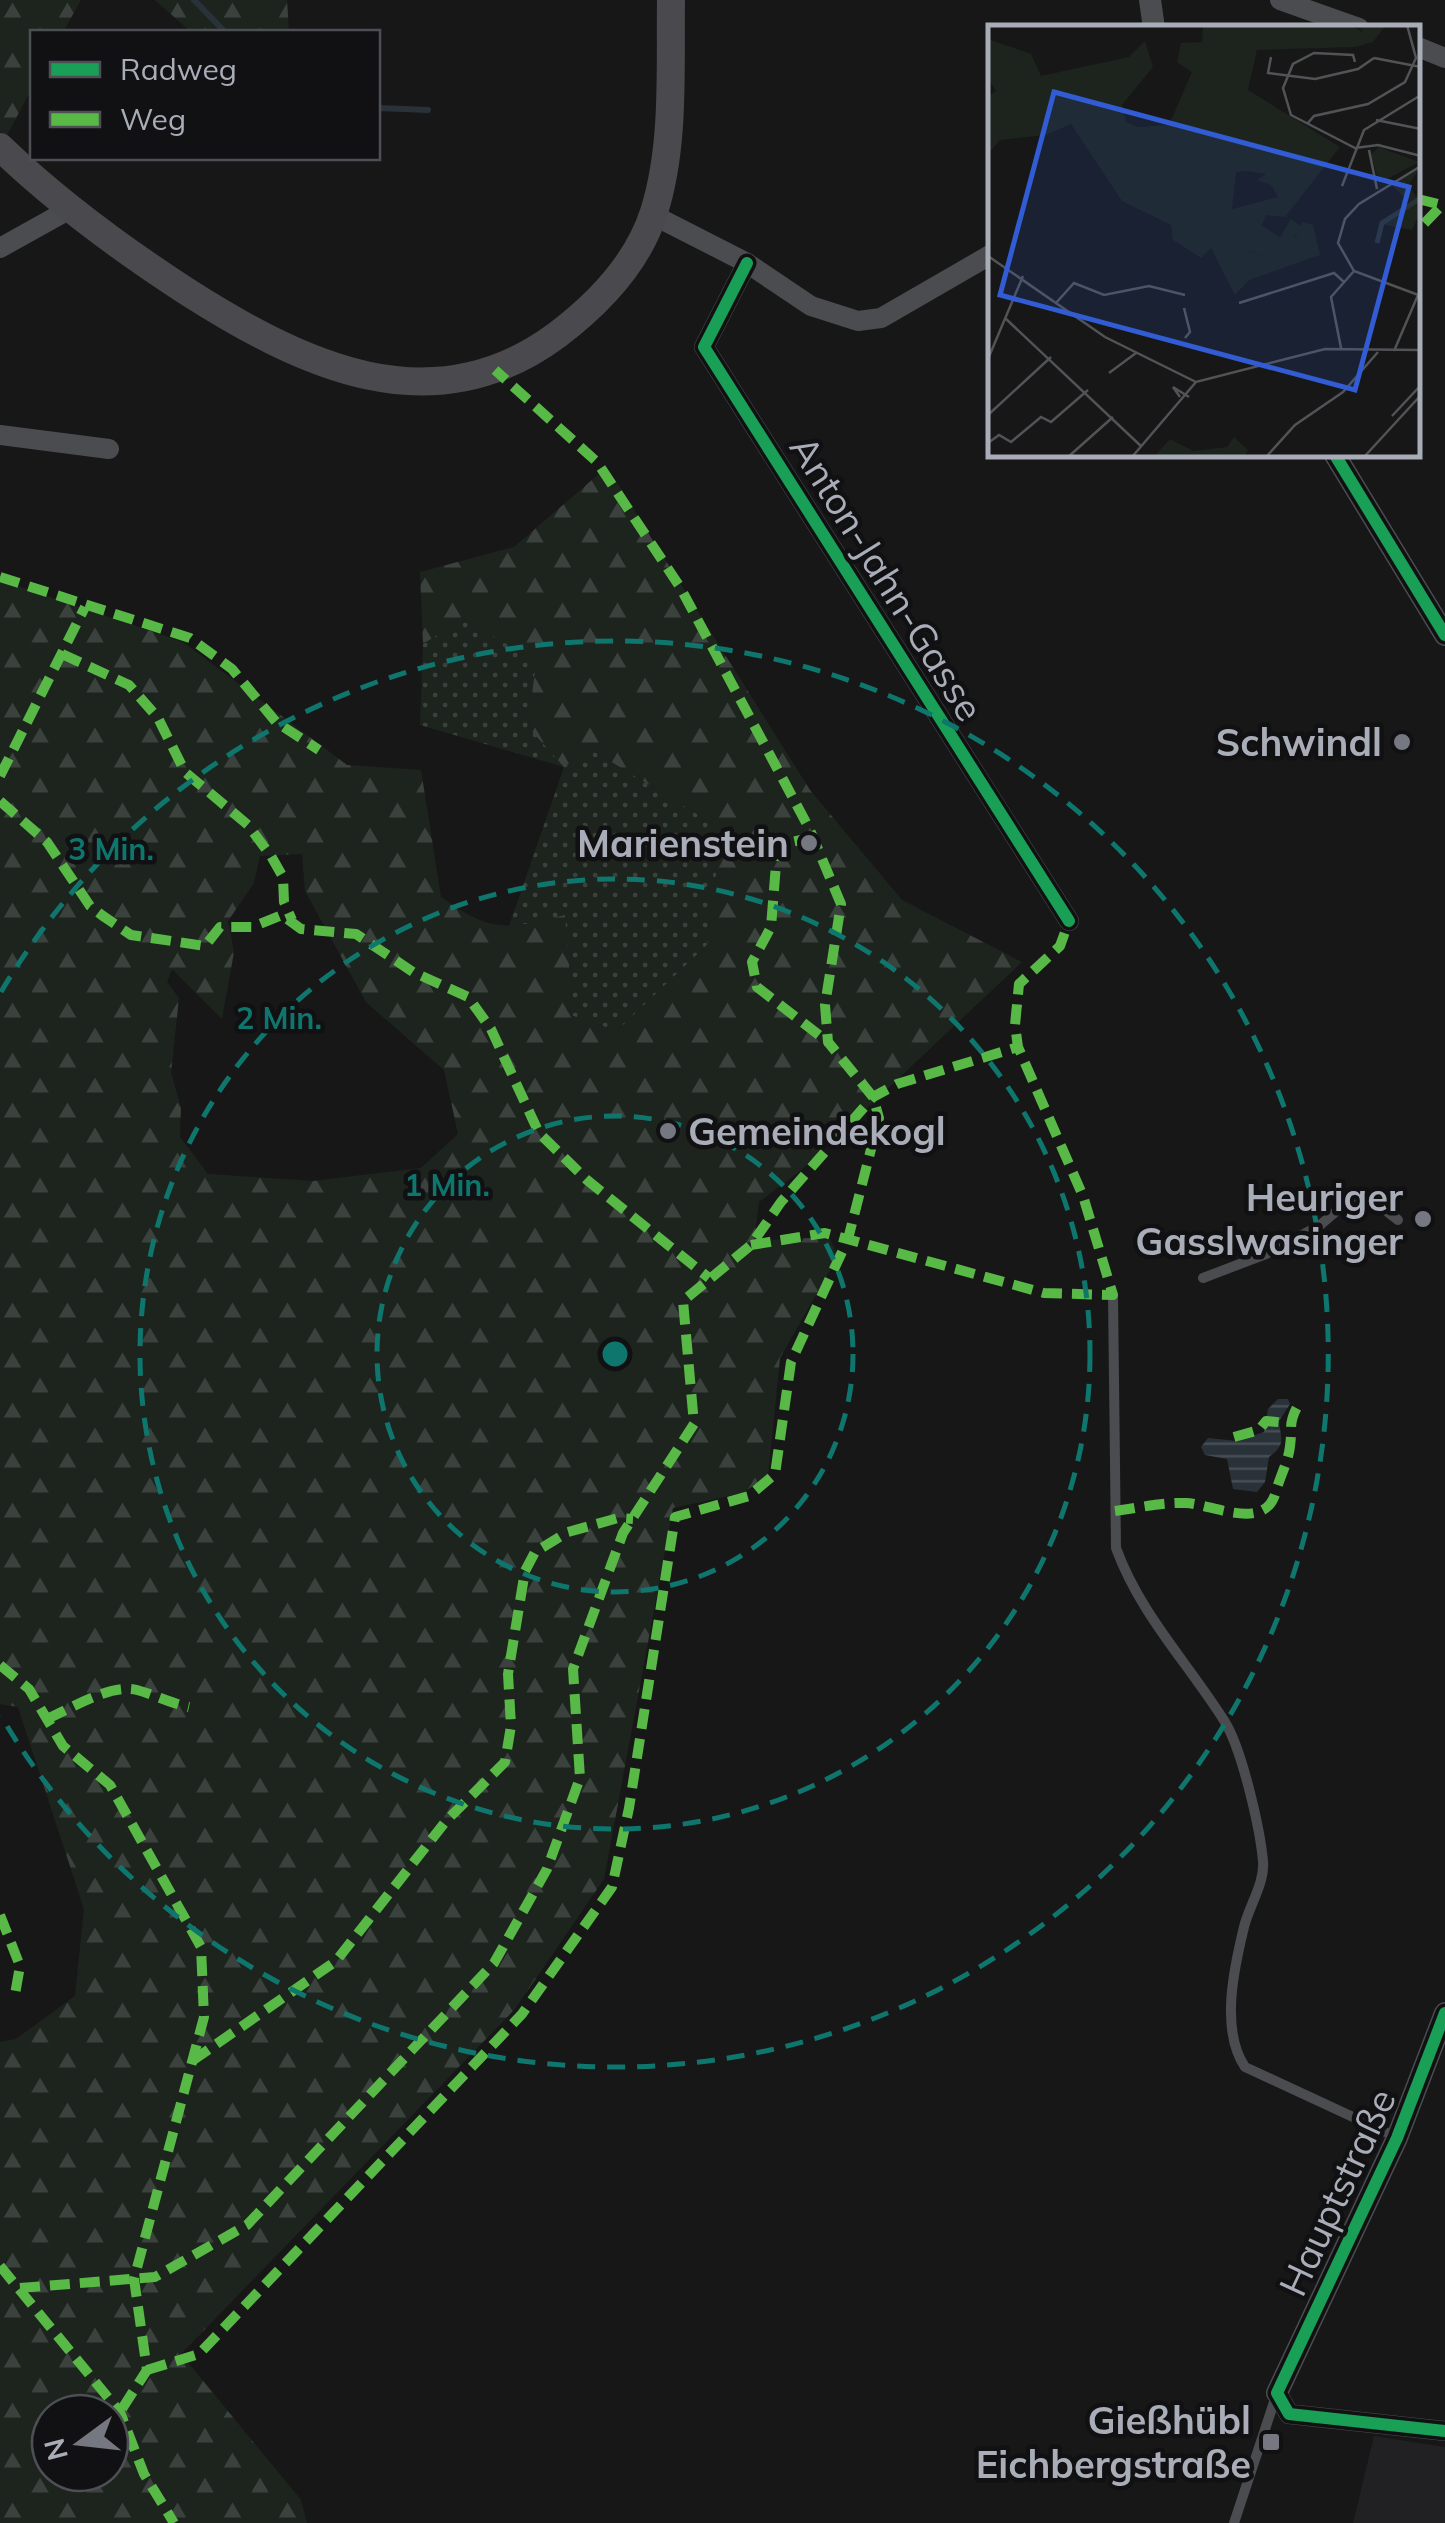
<svg xmlns="http://www.w3.org/2000/svg" width="1445" height="2523" font-family="Mulish,sans-serif">
<style>
.built{fill:#212123}
.grass{fill:url(#grass-dots)}
.forest{fill:url(#forest-firs);fill-rule:evenodd}
.water{fill:url(#water-rules)}
.lines{fill:none;stroke-linecap:round;stroke-linejoin:round}
.stream{stroke:#2a3239;stroke-width:6}
.service{stroke:#4b4c50;stroke-width:10}
.minor{stroke:#4b4c50;stroke-width:20}
.tertiary{stroke:#4b4c50;stroke-width:22}
.secondary{stroke:#4a4a4e;stroke-width:28}
.quiet{stroke:#58b947;stroke-width:10;stroke-dasharray:20 10;stroke-linecap:butt}
.cycleway-casing{stroke:#111113;stroke-width:19}
.cycleway{stroke:#1a9f57;stroke-width:12}
.ring{fill:none;stroke:#0f766e;stroke-width:5;stroke-dasharray:18 12}
.poi-dot{fill:#757880;stroke:#111113;stroke-width:4}
.labels{text-anchor:middle;dominant-baseline:central;stroke-width:9;stroke-linejoin:round;paint-order:stroke}
.street-label{font-size:38px;fill:#a8adb8;stroke:#111113}
.poi-label{font-size:38px;font-weight:bold;fill:#a8adb8;stroke:#111113;text-anchor:end}
.inset-river{fill:none;stroke:#2a3239;stroke-width:5}
.inset-road{fill:none;stroke:#515357;stroke-width:2.5}
.view{fill:#325cd3;fill-opacity:0.15;stroke:#325cd3;stroke-width:5}
.inset-edge{fill:none;stroke:#a8adb8;stroke-width:5}
.centre{fill:#0f766e;stroke:#111113;stroke-width:5}
.ring-label{font-size:30px;text-anchor:middle;font-weight:bold;fill:#0f766e;stroke:#111113;stroke-width:9;stroke-linejoin:round;paint-order:stroke}
</style>
<defs>
<pattern id="grass-dots" width="8" height="8" patternUnits="userSpaceOnUse" patternTransform="scale(2.5)"><rect width="8" height="8" fill="#1d241e"/><path d="M2 2h.1M6 6h.1" fill="none" stroke="#3b413d" stroke-width="1.8" stroke-linecap="round"/></pattern>
<pattern id="forest-firs" width="22" height="20" patternUnits="userSpaceOnUse" patternTransform="scale(2.5)"><rect width="22" height="20" fill="#1d241e"/><path d="M5 1l3.5 6h-7zM16 11l3.5 6h-7z" fill="#3b413d"/></pattern>
<pattern id="water-rules" width="6" height="5" patternUnits="userSpaceOnUse" patternTransform="scale(2.5)"><rect width="6" height="5" fill="#2a3239"/><path d="M0 2.5h6" fill="none" stroke="#464d54"/></pattern>
</defs>
<rect width="100%" height="100%" fill="#171717"/>
<!-- built -->
<path class="built" d="M1374,2436L1445,2447V2523H1353Z"/>
<!-- grass -->
<path class="grass" d="M464,618L537,662L528,727L565,766L590,749L722,829L707,945L617,1031L573,1016L508,929L564,767L420,725L423,644Z"/>
<!-- forest -->
<g class="forest">
<path d="M0,0H81L63,32H32V88L6,137L0,131Z"/>
<path d="M155,0H287L289,32H191Z"/>
<path d="M607,467L810,790L902,900L1022,962L800,1171L759,1202L754,1241L829,1237L838,1256L780,1358L768,1475L743,1493L673,1508L604,1879L515,2009L181,2354L301,2500L307,2523H0V2042L16,2039L75,1996L84,1909L18,1707L0,1704V580L183,642L347,765L421,770L441,897C492,934 507,929 565,915L573,1016L617,1031L707,945L722,829L590,749L564,767L528,727L536,662L464,618L423,644L420,572L514,547ZM302,854L305,891L366,1002L444,1070L458,1134L421,1168L313,1181L208,1174L180,1137L181,1107L171,1073L179,998L167,982L172,969L222,1019L234,952L228,921L254,883L260,856ZM110,2413V2473H50V2413Z"/>
</g>
<!-- water -->
<path class="water" d="M1278,1399H1288L1290,1404L1279,1421C1281,1440 1286,1444 1269,1457L1265,1482L1257,1492L1233,1489L1227,1459L1205,1455L1201,1447L1208,1438L1237,1441L1264,1432L1268,1409Z"/>
<g class="lines">
<!-- stream -->
<g class="stream">
<path d="M194,0L225,32"/>
<path d="M378,108L428,110"/>
</g>
<!-- service -->
<g class="service">
<path d="M1203,1278L1266,1254L1319,1226L1353,1197L1366,1195L1398,1220"/>
<path d="M1113,1295L1116,1548C1140,1614 1188,1663 1225,1722C1242,1750 1260,1828 1263,1861C1265,1883 1249,1906 1244,1927C1234,1968 1220,2030 1245,2067L1396,2137"/>
<path d="M1234,2523L1276,2396"/>
</g>
<!-- minor -->
<g class="minor">
<path d="M1280,0L1359,28"/>
<path d="M1418,47L1445,58"/>
<path d="M653,215L747,263L811,306L858,321L881,318L990,255"/>
<path d="M0,248L70,209"/>
<path d="M747,263L704,347L1069,921"/>
<path d="M0,435L109,449"/>
<path d="M1277,2393L1289,2414L1445,2431"/>
</g>
<!-- tertiary -->
<g class="tertiary">
<path d="M1150,0L1154,28"/>
<path d="M1335,455L1445,635"/>
<path d="M1277,2393L1397,2138L1445,2013"/>
</g>
<!-- secondary -->
<path class="secondary" d="M0,147C57,202 120,248 186,291C302,365 432,428 557,335C598,304 638,262 654,212C675,146 670,69 671,0"/>
<!-- quiet -->
<g class="quiet">
<path d="M1418,199L1442,205L1418,230"/>
<path d="M0,577L190,638L232,669L276,722L319,750"/>
<path d="M62,654L129,685L158,718L185,772L248,825L271,856L283,877L284,902L292,920"/>
<path d="M0,776L85,607"/>
<path d="M0,801L47,842L90,906L103,916L131,935L205,946L220,927H252L282,915L301,929L356,934L413,972L468,997L491,1029L539,1133L587,1180L709,1278"/>
<path d="M814,837L787,843L777,852L771,927L752,962L757,987L828,1042"/>
<path d="M751,1245L825,1233L1044,1293L1113,1295L1083,1196L1018,1047L1015,1025L1019,984L1060,946L1069,921"/>
<path d="M1234,1437L1259,1430L1266,1421L1288,1423"/>
<path d="M1115,1511C1138,1508 1163,1502 1186,1503C1212,1504 1266,1533 1276,1491C1280,1477 1289,1459 1290,1446C1293,1424 1287,1424 1300,1402"/>
<path d="M0,1665L29,1689L63,1746L110,1785L201,1947L204,2017L134,2279L147,2370L120,2412"/>
<path d="M47,1719C70,1709 111,1683 137,1690C155,1695 170,1703 189,1707"/>
<path d="M0,1915L20,1966L14,2000"/>
<path d="M192,2061L336,1961L446,1821L505,1762L511,1726L508,1674L525,1571L535,1552L568,1532L618,1518L633,1519"/>
<path d="M0,2266L120,2412L144,2474L174,2523"/>
<path d="M20,2288L155,2277L247,2225L494,1963L547,1869L580,1778L573,1669L623,1533L694,1424L683,1301L751,1245L781,1202L873,1097L897,1084L1018,1047"/>
<path d="M147,2370L199,2354L522,2014L612,1887L629,1808L675,1517L749,1496L775,1474L791,1362L848,1239L879,1118L873,1097L828,1042L825,1005L841,904L809,828L680,587L597,462L495,370"/>
</g>
<!-- cycleway casing -->
<g class="cycleway-casing">
<g id="cycleway">
<path d="M747,263L704,347L1069,921"/>
<path d="M1335,455L1445,635"/>
<path d="M1445,2013L1397,2138L1277,2393L1289,2414L1445,2431"/>
</g>
</g>
<!-- cycleway -->
<use href="#cycleway" class="cycleway"/>
</g>
<!-- distance rings -->
<g class="ring">
<circle cx="615" cy="1354" r="238"/>
<circle cx="615" cy="1354" r="475"/>
<path d="M1 992A713 713 0 1 1 1 1716"/>
</g>
<!-- markers -->
<g class="poi-dot">
<circle cx="1402" cy="742" r="10"/>
<circle cx="809" cy="843" r="10"/>
<circle cx="668" cy="1131" r="10"/>
<circle cx="1423" cy="1219" r="10"/>
<rect x="1261" y="2432" width="20" height="20" rx="5"/>
</g>
<g class="labels">
<!-- street labels -->
<g class="street-label">
<text transform="translate(887 578) rotate(58)">Anton-Jahn-Gasse</text>
<text transform="translate(1337 2192) rotate(-65)">Hauptstraße</text>
</g>
<!-- poi labels -->
<g class="poi-label">
<text x="1382" y="742">Schwindl</text>
<text x="789" y="843">Marienstein</text>
<text x="688" y="1131" text-anchor="start">Gemeindekogl</text>
<text x="1403" y="1197">Heuriger<tspan x="1403" dy="44">Gasslwasinger</tspan></text>
<text x="1251" y="2420">Gießhübl<tspan x="1251" dy="44">Eichbergstraße</tspan></text>
</g>
</g>
<!-- overview -->
<g transform="translate(988 25)">
<rect width="432" height="432" fill="#171717"/>
<path d="M303,194L317,204L277,232L261,226L253,210L271,199L292,212ZM246,412L260,425L256,432H166L182,414L205,426L239,422Z" fill="#1d241e"/>
<path d="M215,0H363L376,8L369,0H398L385,17L367,22L269,25L260,65L352,122L297,192L278,190L271,207L253,210L261,226L277,232L292,213L308,212L314,197L325,200L332,230L261,255L247,270L223,223L213,233L185,215L183,200L134,176L83,99L58,110L12,115L0,129V72L8,66L0,53V14L43,29L53,51L141,32L157,16L165,42L134,80L138,97L150,102L181,100L204,47L189,37L193,18L214,17ZM259,146L278,149L269,155L283,160L290,172L244,184L248,147ZM391,122L431,137L399,154L389,150L383,129ZM431,144L421,159L428,172L432,162V188L424,205L392,199L423,179L402,158Z" fill="#1d241e" fill-rule="evenodd"/>
<path class="inset-river" d="M389,218L394,198L433,173"/>
<path class="inset-road" d="M283,32L280,48L327,54L370,44L386,33M386,33L433,42M367,37L365,30L326,28L305,39L295,63L303,90L367,123L390,120L433,131M388,95L433,104M319,99L326,91L380,79L417,57L428,33L419,0M381,125L389,164M433,141L371,179L357,194L350,218L366,246L433,271M354,161L376,105L433,70M0,231L117,312L208,357L337,324L433,325M68,278L86,258L116,270L161,261L197,270M251,278L346,248L356,257M196,283L202,307L197,313M17,293L154,422M353,323L343,272L366,246M406,326L430,270M0,334L35,251M121,348L148,328M192,372L185,362L201,372M0,390L63,332M404,391L433,360M0,418L11,410L23,417L53,392L63,397L100,365M80,432L125,392M144,432L208,357M278,432L307,400L355,367L390,327M376,432L433,370"/>
<path class="view" d="M66,67L421,162L367,365L12,270Z"/>
<rect width="432" height="432" class="inset-edge"/>
</g>
<circle cx="615" cy="1354" r="15" class="centre"/>
<g class="ring-label">
<text x="111" y="860">3 Min.</text>
<text x="279" y="1029">2 Min.</text>
<text x="447" y="1196">1 Min.</text>
</g>
<!-- legend -->
<rect x="30" y="30" width="350" height="130" fill="#111113" stroke="#4d4f55" stroke-width="2.5"/>
<rect x="50" y="62" width="50" height="15" fill="#1a9f57" stroke="#4d4f55" stroke-width="2.5"/>
<text x="120" y="80" font-size="30" fill="#a8adb8">Radweg</text>
<rect x="50" y="112" width="50" height="15" fill="#58b947" stroke="#4d4f55" stroke-width="2.5"/>
<text x="120" y="130" font-size="30" fill="#a8adb8">Weg</text>
<!-- north arrow -->
<g transform="translate(80 2443) rotate(255)"><circle r="48" fill="#111113" stroke="#4d4f55" stroke-width="2.5"/>
<path d="M0-8L18 38L0 25L-18 38Z" fill="#757880"/>
<text y="-15" font-size="28" font-weight="bold" text-anchor="middle" fill="#a8adb8">N</text>
</g>
</svg>
